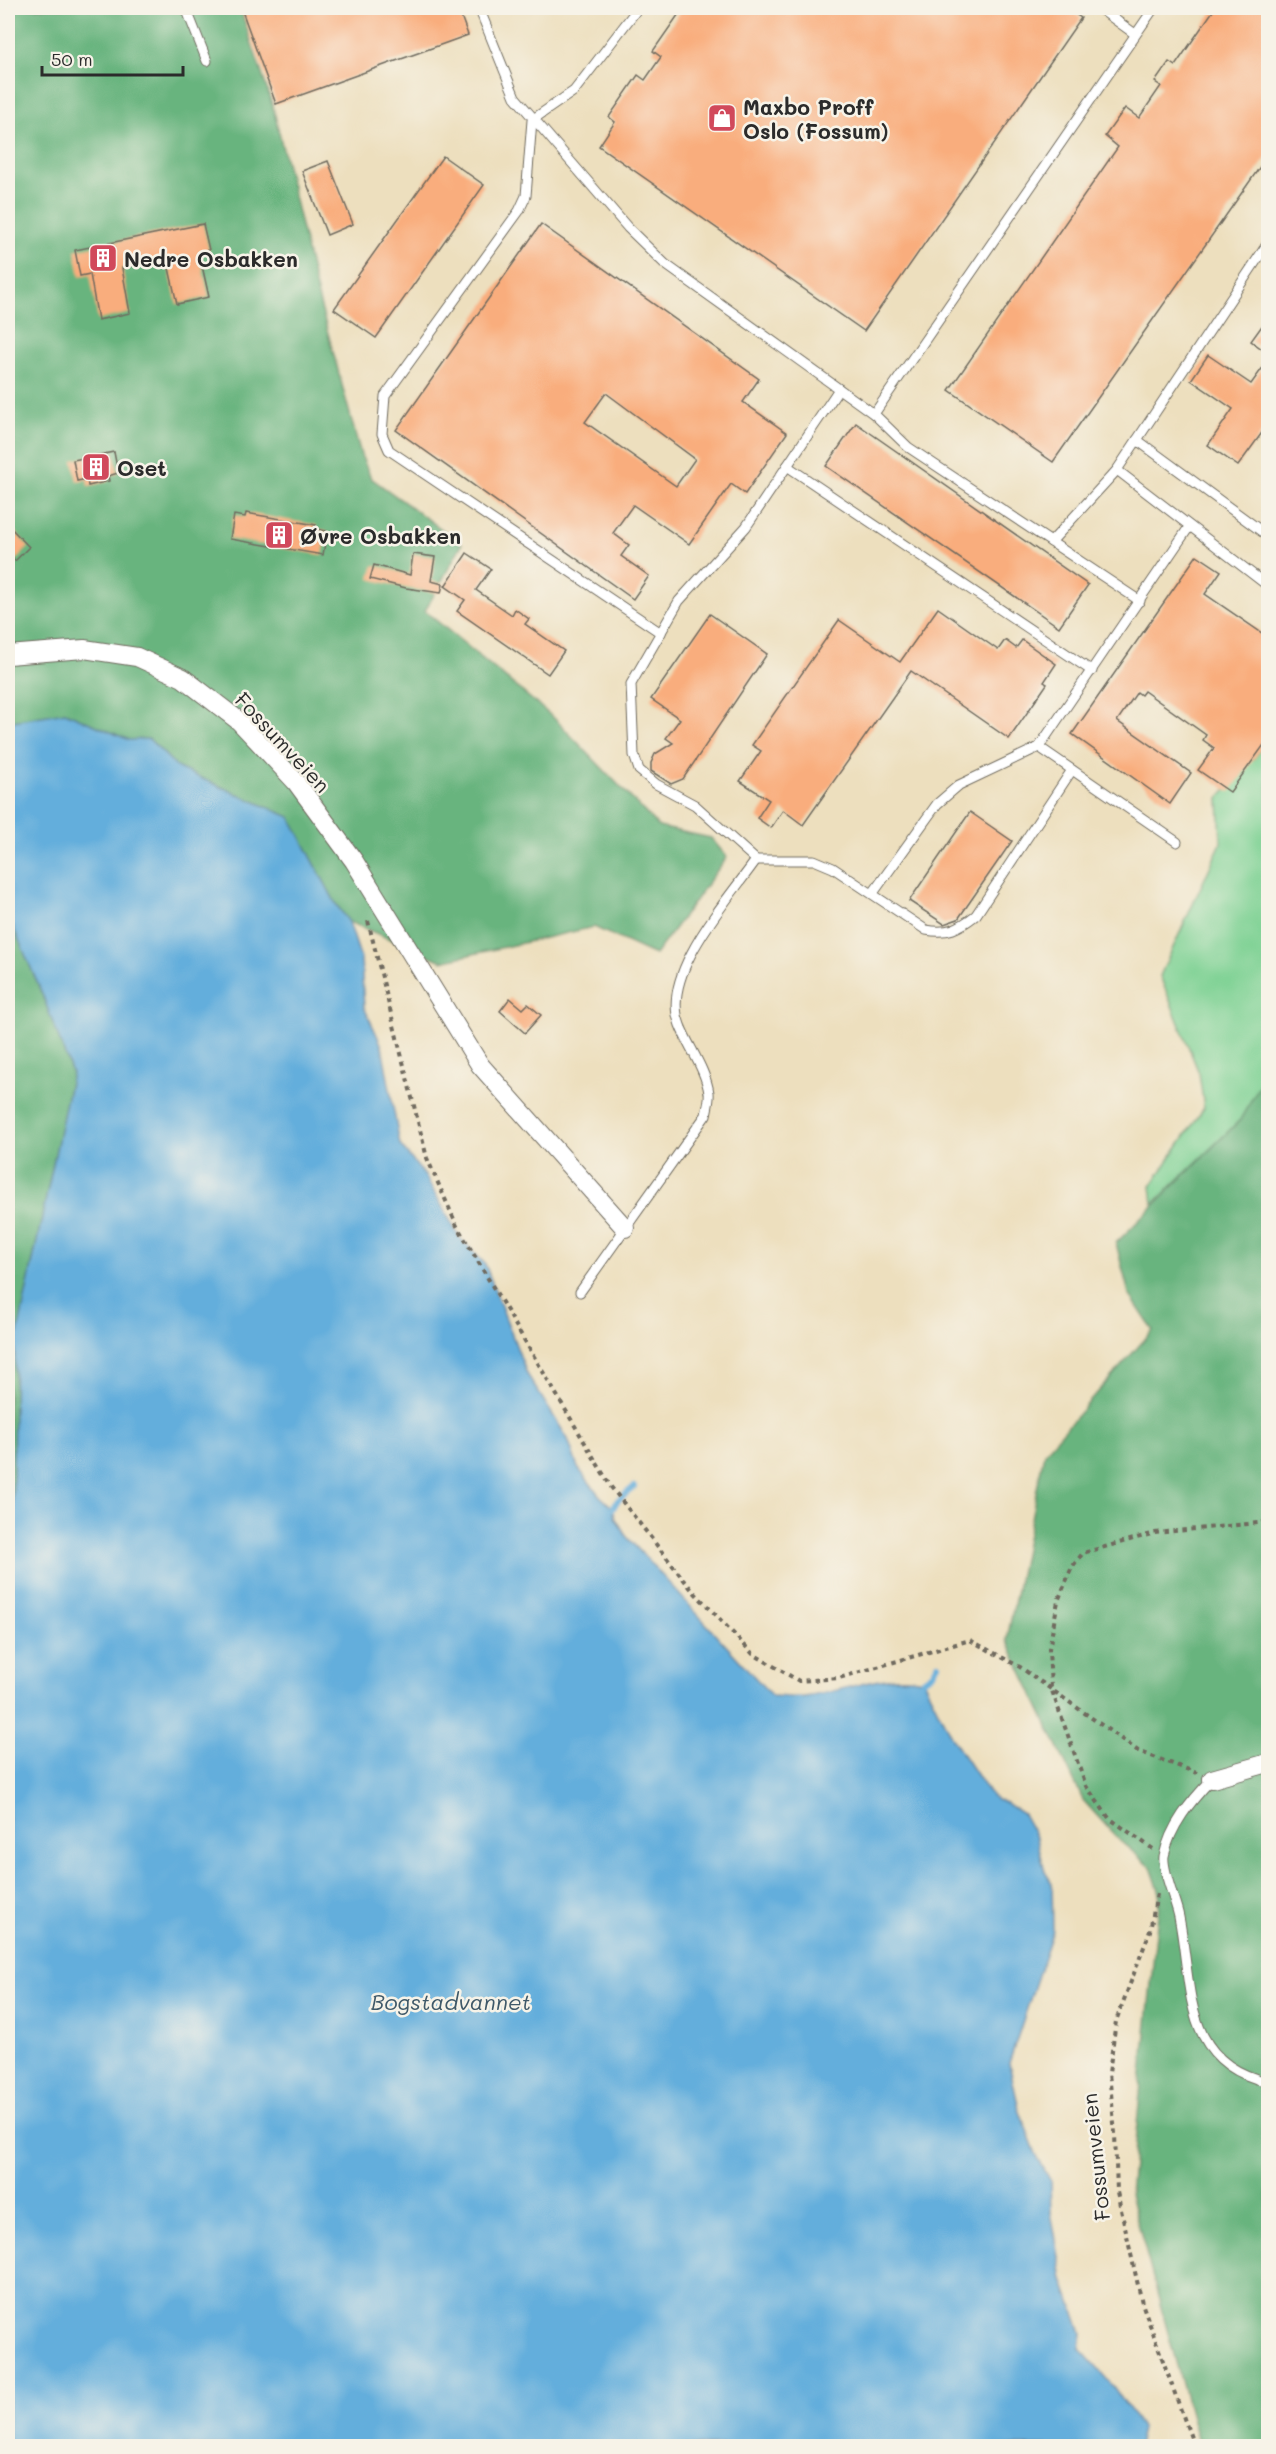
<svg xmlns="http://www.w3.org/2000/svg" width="1276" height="2454" font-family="Mali,sans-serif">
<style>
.green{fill:#7fd294;stroke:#557e60;stroke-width:1.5}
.forest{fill:#67b47e;stroke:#497054;stroke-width:1.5}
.water{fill:#64aedc;stroke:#486c84;stroke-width:1.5}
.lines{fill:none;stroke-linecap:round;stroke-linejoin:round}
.stream{stroke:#64aedc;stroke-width:6}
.building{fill:#f9ad7d;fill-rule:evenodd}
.service-casing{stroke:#6f6a5e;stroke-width:11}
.minor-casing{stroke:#6f6a5e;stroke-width:20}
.path{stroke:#6f6a5e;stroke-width:4;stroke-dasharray:4.5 4.5;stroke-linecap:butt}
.service{stroke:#fff;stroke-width:9}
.minor{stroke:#fff;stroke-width:18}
.labels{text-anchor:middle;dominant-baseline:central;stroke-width:5;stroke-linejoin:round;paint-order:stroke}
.poi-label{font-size:21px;font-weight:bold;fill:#2b2b2b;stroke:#f7f3e8;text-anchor:start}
.street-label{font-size:21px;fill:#2b2b2b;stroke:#f7f3e8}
.water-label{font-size:22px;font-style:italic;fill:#3f5969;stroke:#f7f3e8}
</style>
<rect width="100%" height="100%" fill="#f7f3e8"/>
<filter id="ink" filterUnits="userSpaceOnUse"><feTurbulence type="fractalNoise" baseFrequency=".0167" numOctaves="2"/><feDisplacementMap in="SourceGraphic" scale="12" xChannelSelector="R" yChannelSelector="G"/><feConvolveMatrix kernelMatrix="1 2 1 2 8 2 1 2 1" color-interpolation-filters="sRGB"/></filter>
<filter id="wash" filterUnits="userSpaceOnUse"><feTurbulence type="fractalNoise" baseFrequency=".008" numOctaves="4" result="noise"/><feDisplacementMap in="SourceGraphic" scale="24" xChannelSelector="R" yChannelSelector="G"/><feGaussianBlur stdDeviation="1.35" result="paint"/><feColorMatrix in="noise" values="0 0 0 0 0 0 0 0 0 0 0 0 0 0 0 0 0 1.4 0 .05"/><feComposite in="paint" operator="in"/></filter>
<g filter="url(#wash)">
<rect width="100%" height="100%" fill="#eddfbe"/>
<!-- green -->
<path class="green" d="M1268,742V1070L1240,1120L1153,1204L1151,1186L1204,1108L1199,1073L1160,976L1221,843L1219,798Z"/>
<!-- forest -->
<g class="forest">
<path d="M8,8H240L273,107L316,289L361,455L371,478L462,544L425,611L555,719L659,827L711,838L727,857L655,955L594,927L442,961L349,922L336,904L290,817L178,768L149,739L129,740L65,712L8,722Z"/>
<path d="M8,915L41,991L72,1073L15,1347L10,1676L8,1678Z"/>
<path d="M1268,1070V2446H1199L1130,2194L1160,1893L1151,1867L1120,1841L1083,1800L1007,1640L1044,1453L1153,1330L1129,1294L1116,1243L1240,1120Z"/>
</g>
<!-- water -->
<path class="water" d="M65,712L129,740L149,739L178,768L290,817L336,904L349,922L361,959L364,1007L382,1046L400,1145L425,1176L460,1238L485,1264L527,1374L568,1439L578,1468L600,1496L613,1508L615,1517L627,1537L772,1696C782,1696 794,1698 804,1697C844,1692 883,1671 923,1680L952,1738L983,1785L996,1800L1006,1803L1023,1814L1037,1839L1045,1872L1052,1883L1053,1930L1009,2063L1019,2109L1036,2154L1050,2180L1051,2213L1063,2279L1082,2333L1080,2349L1113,2386L1142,2429L1138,2446H8V1678L10,1676L15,1347L72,1073L41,991L8,915V722Z"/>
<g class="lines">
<!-- stream -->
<g class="stream">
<path d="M613,1508L617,1501L634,1487"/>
<path d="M923,1680L933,1673L938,1664"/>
</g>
</g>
<g id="blocks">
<!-- building -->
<g class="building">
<path d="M241,8H458L468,35L276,104Z"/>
<path d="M683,8H1066L1081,18L864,331L599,146L615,122L609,117L638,75L645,80L661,57L653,51Z"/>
<path d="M1215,8H1269V154L1053,462L949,390L1118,147L1105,136L1125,108L1139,118L1161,86L1155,82L1169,62L1175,66Z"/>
<path d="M443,156L484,185L376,338L334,309Z"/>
<path d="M328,161L353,224L327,235L302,171Z"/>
<path d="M203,224L209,250L199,252L209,297L177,304L167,259L144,263L122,268L130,313L98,320L90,274L80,276L75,250Z"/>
<path d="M541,224L759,379L743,402L787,433L745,494L731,484L689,544L633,505L613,533L629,545L621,556L649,576L633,599L396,430ZM606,393L695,459L676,486L585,422Z"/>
<path d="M1269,316V354L1251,341Z"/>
<path d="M1208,355L1251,384L1269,359V423L1238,466L1208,445L1233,409L1191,380Z"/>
<path d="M856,423L1088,585L1059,627L826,466Z"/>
<path d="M114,452L118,473L108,476L109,481L88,486L87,479L77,481L73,460Z"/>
<path d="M246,513L316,525V529L327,531L323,555L230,539L234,515L245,517Z"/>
<path d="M8,525L29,547L15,561L8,553Z"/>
<path d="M467,553L491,569L476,590L512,615L515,609L529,619L525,624L564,651L548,674L457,611L465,600L445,586Z"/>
<path d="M413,554L435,557L431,581L443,584L441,593L406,588L370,579L374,565L410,575Z"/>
<path d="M1197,555L1221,571L1205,594L1269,638V738L1230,792L1198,770L1214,748L1203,740L1206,735L1144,691L1141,695L1137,692L1117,721L1191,773L1170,804L1072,734Z"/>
<path d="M938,608L998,650L1005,640L1016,648L1022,640L1056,664L1044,682L1047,684L1009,739L911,671L803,825L783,810L771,828L757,818L769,800L740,781L761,751L752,745L839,620L900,662Z"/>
<path d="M710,614L767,654L683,779L671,784L651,771V763L655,754L673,743L666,738L680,719L651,699Z"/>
<path d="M970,812L1012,841L958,919L944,924L909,901Z"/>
<path d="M510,998L523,1009L528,1004L541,1015L525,1033L500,1011Z"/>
</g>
</g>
</g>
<g filter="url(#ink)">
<use href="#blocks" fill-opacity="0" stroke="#6f6a5e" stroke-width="1.5"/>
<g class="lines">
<!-- service casing -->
<g class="service-casing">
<g id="service">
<path d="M186,8L207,61"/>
<path d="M479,8L515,97L628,228L665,264L874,414L908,447L1140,601"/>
<path d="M638,8L574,91L532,120L526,196L519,211L385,396L382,434L389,450L661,633"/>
<path d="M1099,8L1135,34"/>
<path d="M839,389L746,527L679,601L631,684L634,755L639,770L656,784L695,805L756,860H814L833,868L926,930C948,934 958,929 976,915L1072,770"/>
<path d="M874,414L1154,8"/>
<path d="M1137,440L1268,536"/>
<path d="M787,466L1092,671"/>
<path d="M1117,470L1268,586"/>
<path d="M1051,542L1117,470L1268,243"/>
<path d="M1039,747L1177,842"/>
<path d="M873,893L937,804L959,785L1039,747L1189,527"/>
<path d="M580,1292L706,1115C707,1109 710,1099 709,1093C706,1070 688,1046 680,1025C659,975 728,900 756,860"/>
<path d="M1212,1779C1191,1801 1170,1826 1164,1856C1162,1871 1176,1901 1179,1917C1193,1986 1181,2063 1268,2082"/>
</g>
</g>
<!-- minor casing -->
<g class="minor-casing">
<g id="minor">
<path d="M8,655L84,649L137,657L183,678L239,721L296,782L354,861L480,1065L625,1228"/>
<path d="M1212,1779L1268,1763"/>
</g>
</g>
<!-- path -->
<g class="path">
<path d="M368,921L427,1158L457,1226L611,1487L692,1590L753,1654L799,1681L839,1678L970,1640L1020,1667L1138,1751L1197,1773"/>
<path d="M1153,1849L1109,1818L1086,1786L1051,1688L1049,1649L1058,1601L1072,1567L1083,1553L1155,1533L1268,1522"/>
<path d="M1157,1894L1150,1931L1116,2021L1109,2073L1115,2133L1117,2192L1142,2303L1194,2446"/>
</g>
<!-- service -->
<use href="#service" class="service"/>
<!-- minor -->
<use href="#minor" class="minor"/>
</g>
</g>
<!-- icons -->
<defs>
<g id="shop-square" transform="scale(1.5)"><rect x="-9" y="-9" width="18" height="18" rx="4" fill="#d1495b" stroke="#f7f3e8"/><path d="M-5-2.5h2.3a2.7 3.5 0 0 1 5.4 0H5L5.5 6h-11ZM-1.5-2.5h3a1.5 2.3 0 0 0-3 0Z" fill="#fff"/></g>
<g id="building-square" transform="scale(1.5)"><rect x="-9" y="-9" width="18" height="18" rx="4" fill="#d1495b" stroke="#f7f3e8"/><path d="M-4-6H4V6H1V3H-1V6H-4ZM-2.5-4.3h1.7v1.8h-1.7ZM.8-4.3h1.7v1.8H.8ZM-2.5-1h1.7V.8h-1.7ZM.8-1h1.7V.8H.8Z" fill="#fff"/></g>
</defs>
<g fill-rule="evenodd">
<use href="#shop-square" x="722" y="118"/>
<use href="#building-square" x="103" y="258"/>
<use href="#building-square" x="96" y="467"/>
<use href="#building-square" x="279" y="535"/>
</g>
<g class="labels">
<!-- poi labels -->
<g class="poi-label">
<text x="743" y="106">Maxbo Proff<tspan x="743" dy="24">Oslo (Fossum)</tspan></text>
<text x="124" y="258">Nedre Osbakken</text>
<text x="117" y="467">Oset</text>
<text x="300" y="535">Øvre Osbakken</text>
</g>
<!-- street labels -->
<g class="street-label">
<text transform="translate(283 742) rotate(47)">Fossumveien</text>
<text transform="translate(1095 2157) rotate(-96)">Fossumveien</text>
</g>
<!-- water labels -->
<g class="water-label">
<text x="451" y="2001">Bogstadvannet</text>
</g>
</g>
<!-- margin -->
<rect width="1276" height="2454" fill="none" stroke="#f7f3e8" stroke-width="30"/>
<!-- scale -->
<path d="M42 66v9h141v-9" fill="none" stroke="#2b2b2b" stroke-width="3"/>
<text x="51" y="66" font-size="18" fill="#2b2b2b" stroke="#f7f3e8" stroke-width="4.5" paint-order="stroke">50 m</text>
</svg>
